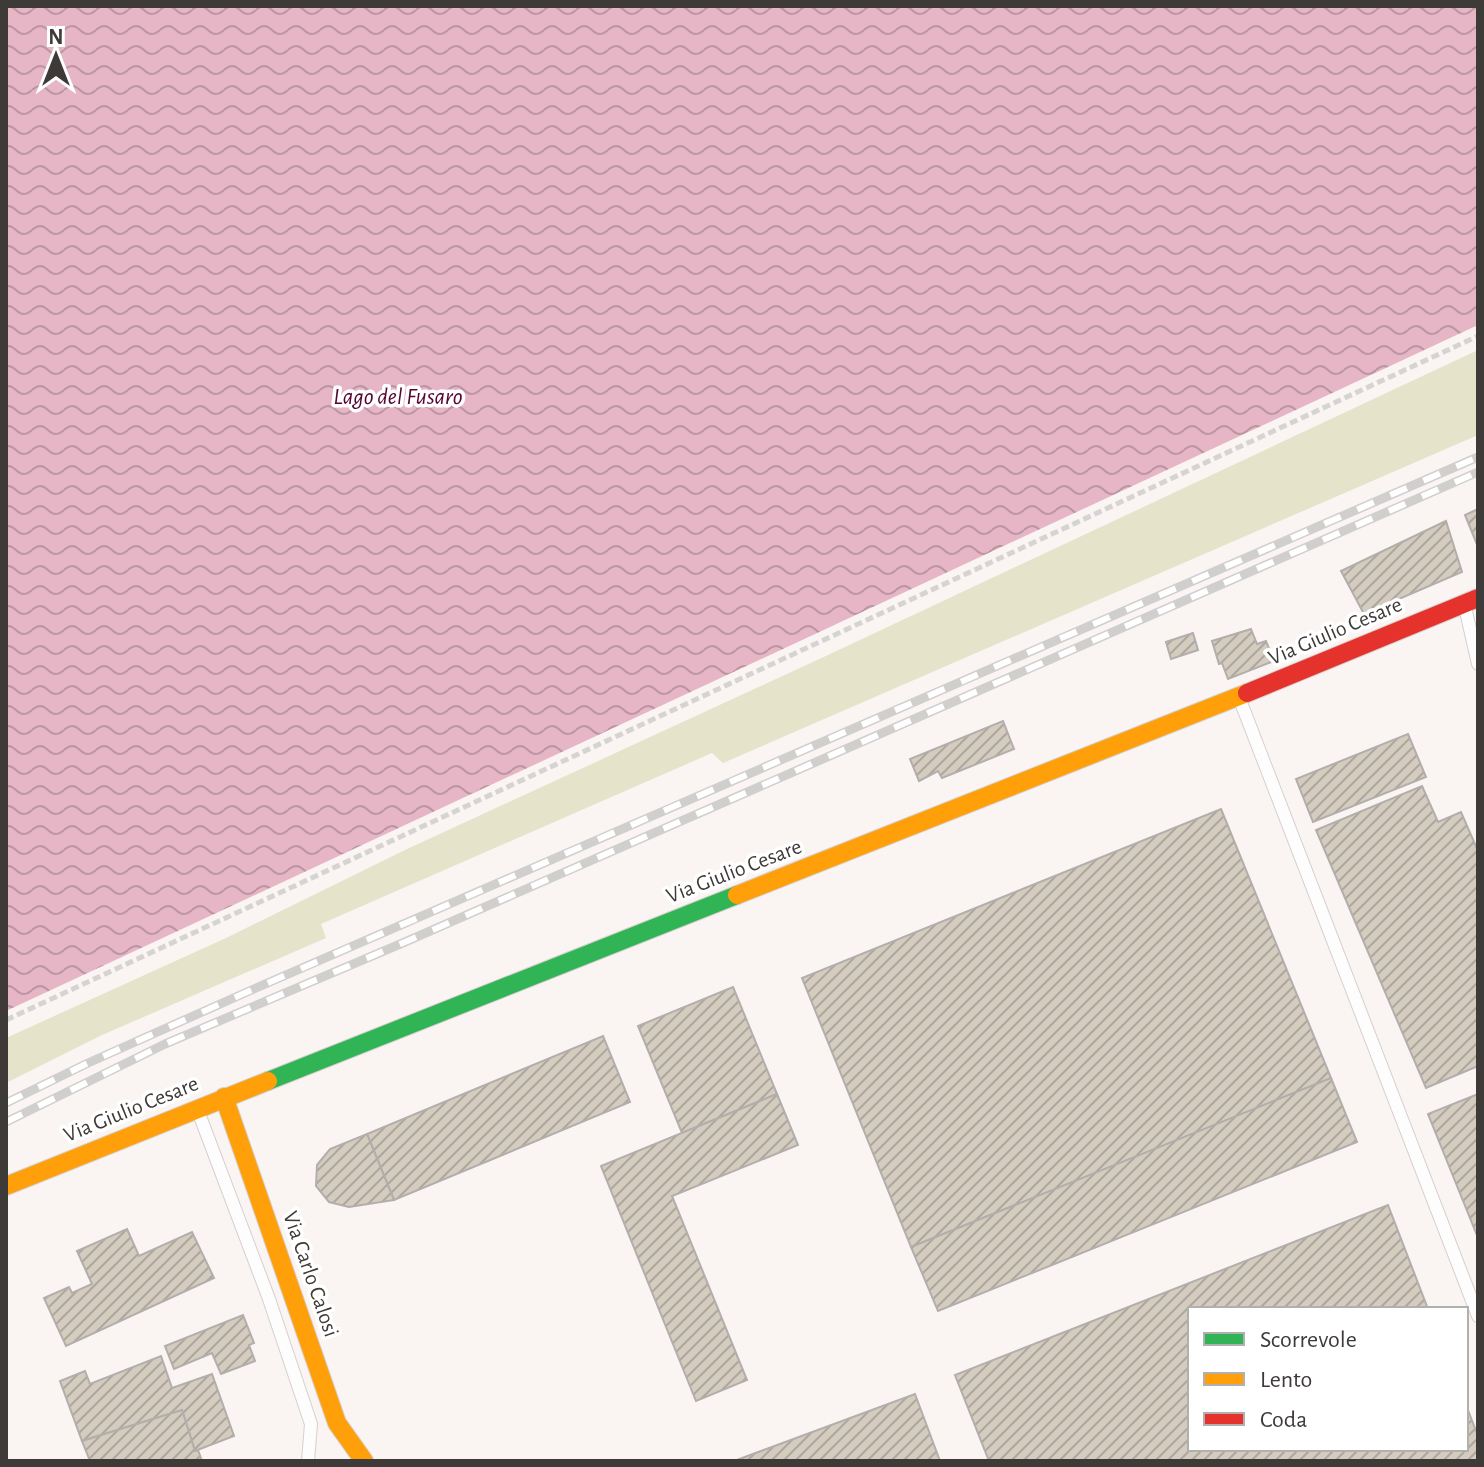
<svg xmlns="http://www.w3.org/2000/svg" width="1484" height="1467" font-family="'Alegreya Sans',sans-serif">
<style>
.green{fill:#e5e4ca}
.water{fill:url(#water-waves)}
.building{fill:url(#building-hatch);stroke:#b2aeac;stroke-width:2}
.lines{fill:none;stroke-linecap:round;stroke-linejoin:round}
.lane-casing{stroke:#d4d0ce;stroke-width:14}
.fast-casing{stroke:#d4d0ce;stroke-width:20}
.slow-casing{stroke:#d4d0ce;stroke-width:20}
.jam-casing{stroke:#d4d0ce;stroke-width:20}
.path{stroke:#d6d4d3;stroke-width:5;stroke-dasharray:8 4;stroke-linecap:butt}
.lane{stroke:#fefdfd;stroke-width:12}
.fast{stroke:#30b455;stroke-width:18}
.slow{stroke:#ff9f0a;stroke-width:18}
.jam{stroke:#e5322d;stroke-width:18}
.rail-casing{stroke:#d0cfce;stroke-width:9}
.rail{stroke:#fff;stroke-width:6;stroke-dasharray:18;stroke-linecap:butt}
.labels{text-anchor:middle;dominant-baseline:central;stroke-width:7;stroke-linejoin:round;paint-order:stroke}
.street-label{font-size:22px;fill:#3e3a38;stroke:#fff}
.water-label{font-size:24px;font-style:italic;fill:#560532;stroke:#fff}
</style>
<defs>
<pattern id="water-waves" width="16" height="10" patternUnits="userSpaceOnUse" patternTransform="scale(2)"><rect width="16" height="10" fill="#e6b6c7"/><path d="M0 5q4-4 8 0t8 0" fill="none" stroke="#bc95a3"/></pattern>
<pattern id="building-hatch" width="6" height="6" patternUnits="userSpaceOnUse" patternTransform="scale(2)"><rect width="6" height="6" fill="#d5ccc0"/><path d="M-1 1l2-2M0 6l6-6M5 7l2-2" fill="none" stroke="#aea79d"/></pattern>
</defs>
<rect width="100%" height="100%" fill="#faf4f2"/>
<!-- green -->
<path class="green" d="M1478,350V435L723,763L712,753L321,924L326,938L102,1035L6,1083V1038L226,938L405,850L828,655Z"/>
<!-- water -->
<path class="water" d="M6,6H1478V325L6,1011Z"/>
<!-- building -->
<g class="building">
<path d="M1478,509V547L1465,515Z"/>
<path d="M1446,521L1462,572L1364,614L1341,571Z"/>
<path d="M1251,629L1257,644L1266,641L1274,661L1228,679L1222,663L1219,664L1212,641Z"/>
<path d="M1193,633L1198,650L1171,659L1166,642Z"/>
<path d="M1003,721L1014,749L942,778L938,771L919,781L910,759Z"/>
<path d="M1408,734L1426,777L1313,822L1296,779Z"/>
<path d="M1422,786L1438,822L1461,812L1478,851V1066L1426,1088L1316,830Z"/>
<path d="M1221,809L1331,1078L911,1247L802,978Z"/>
<path d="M733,987L777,1094L682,1133L638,1026Z"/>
<path d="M603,1036L630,1102L394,1200L367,1134Z"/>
<path d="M1331,1078L1357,1142L938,1311L911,1247Z"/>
<path d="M777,1094L798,1145L672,1196L747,1380L696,1401L601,1166Z"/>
<path d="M1478,1094V1238L1428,1114Z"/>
<path d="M367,1134L394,1200L349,1207L329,1202L316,1186L317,1165L330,1149Z"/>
<path d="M1388,1205L1428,1309H1190V1449H1466V1405L1478,1436V1461H989L955,1375Z"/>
<path d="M127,1229L139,1256L192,1232L214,1278L66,1346L44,1298L69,1287L72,1293L92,1284L77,1251Z"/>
<path d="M243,1315L254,1343L249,1345L255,1361L221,1374L212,1353L174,1369L165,1346Z"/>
<path d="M161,1356L172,1388L212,1374L234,1436L195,1451L182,1410L82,1441L60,1381L85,1371L90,1384Z"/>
<path d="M915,1394L940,1461H734Z"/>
<path d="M182,1410L195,1451L198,1450L202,1461H90L82,1441Z"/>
</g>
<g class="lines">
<!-- lane casing -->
<g class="lane-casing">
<g id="lane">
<path d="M1465,607L1478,664"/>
<path d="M1240,700L1478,1316"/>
<path d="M198,1111L269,1299L311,1424L308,1461"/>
</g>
</g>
<!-- fast casing -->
<g class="fast-casing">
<path id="fast" d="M268,1081L737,895"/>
</g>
<!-- slow casing -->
<g class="slow-casing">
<g id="slow">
<path d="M737,895L1247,693"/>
<path d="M224,1097L337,1423L364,1461"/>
<path d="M6,1186L268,1081"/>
</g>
</g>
<!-- jam casing -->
<g class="jam-casing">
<path id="jam" d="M1247,693L1478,598"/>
</g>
<!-- path -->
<path class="path" d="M6,1020L1478,336"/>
<!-- lane -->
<use href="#lane" class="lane"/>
<!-- fast -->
<use href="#fast" class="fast"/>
<!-- slow -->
<use href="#slow" class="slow"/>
<!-- jam -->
<use href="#jam" class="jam"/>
<!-- rail casing -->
<g class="rail-casing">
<g id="rail">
<path d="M6,1103L88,1063L247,992L1478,457"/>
<path d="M6,1122L165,1044L405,942L1478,472"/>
</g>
</g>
<!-- rail -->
<use href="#rail" class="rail"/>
</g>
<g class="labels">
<!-- street labels -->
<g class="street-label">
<text transform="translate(1335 631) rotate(-23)">Via Giulio Cesare</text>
<text transform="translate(734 871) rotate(-21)">Via Giulio Cesare</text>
<text transform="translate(131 1109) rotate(-22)">Via Giulio Cesare</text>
<text transform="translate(311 1274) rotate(71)">Via Carlo Calosi</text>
</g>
<!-- water labels -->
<g class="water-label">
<text x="398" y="397">Lago del Fusaro</text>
</g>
</g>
<!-- border -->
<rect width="1484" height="1467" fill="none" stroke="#3e3a38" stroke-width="16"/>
<!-- legend -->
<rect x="1188" y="1307" width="280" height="144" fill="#ffffff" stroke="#b2b0af" stroke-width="2"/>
<rect x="1204" y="1333" width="40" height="12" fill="#30b455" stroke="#b2b0af" stroke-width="2"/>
<text x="1260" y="1347" font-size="24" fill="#3e3a38">Scorrevole</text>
<rect x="1204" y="1373" width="40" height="12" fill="#ff9f0a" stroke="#b2b0af" stroke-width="2"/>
<text x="1260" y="1387" font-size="24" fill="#3e3a38">Lento</text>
<rect x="1204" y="1413" width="40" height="12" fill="#e5322d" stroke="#b2b0af" stroke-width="2"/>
<text x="1260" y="1427" font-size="24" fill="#3e3a38">Coda</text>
<!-- north arrow -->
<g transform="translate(56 56)" stroke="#ffffff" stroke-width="6" paint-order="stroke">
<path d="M0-6L14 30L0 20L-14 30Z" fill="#3e3a38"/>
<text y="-12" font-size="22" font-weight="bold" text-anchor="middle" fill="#3e3a38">N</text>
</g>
</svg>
